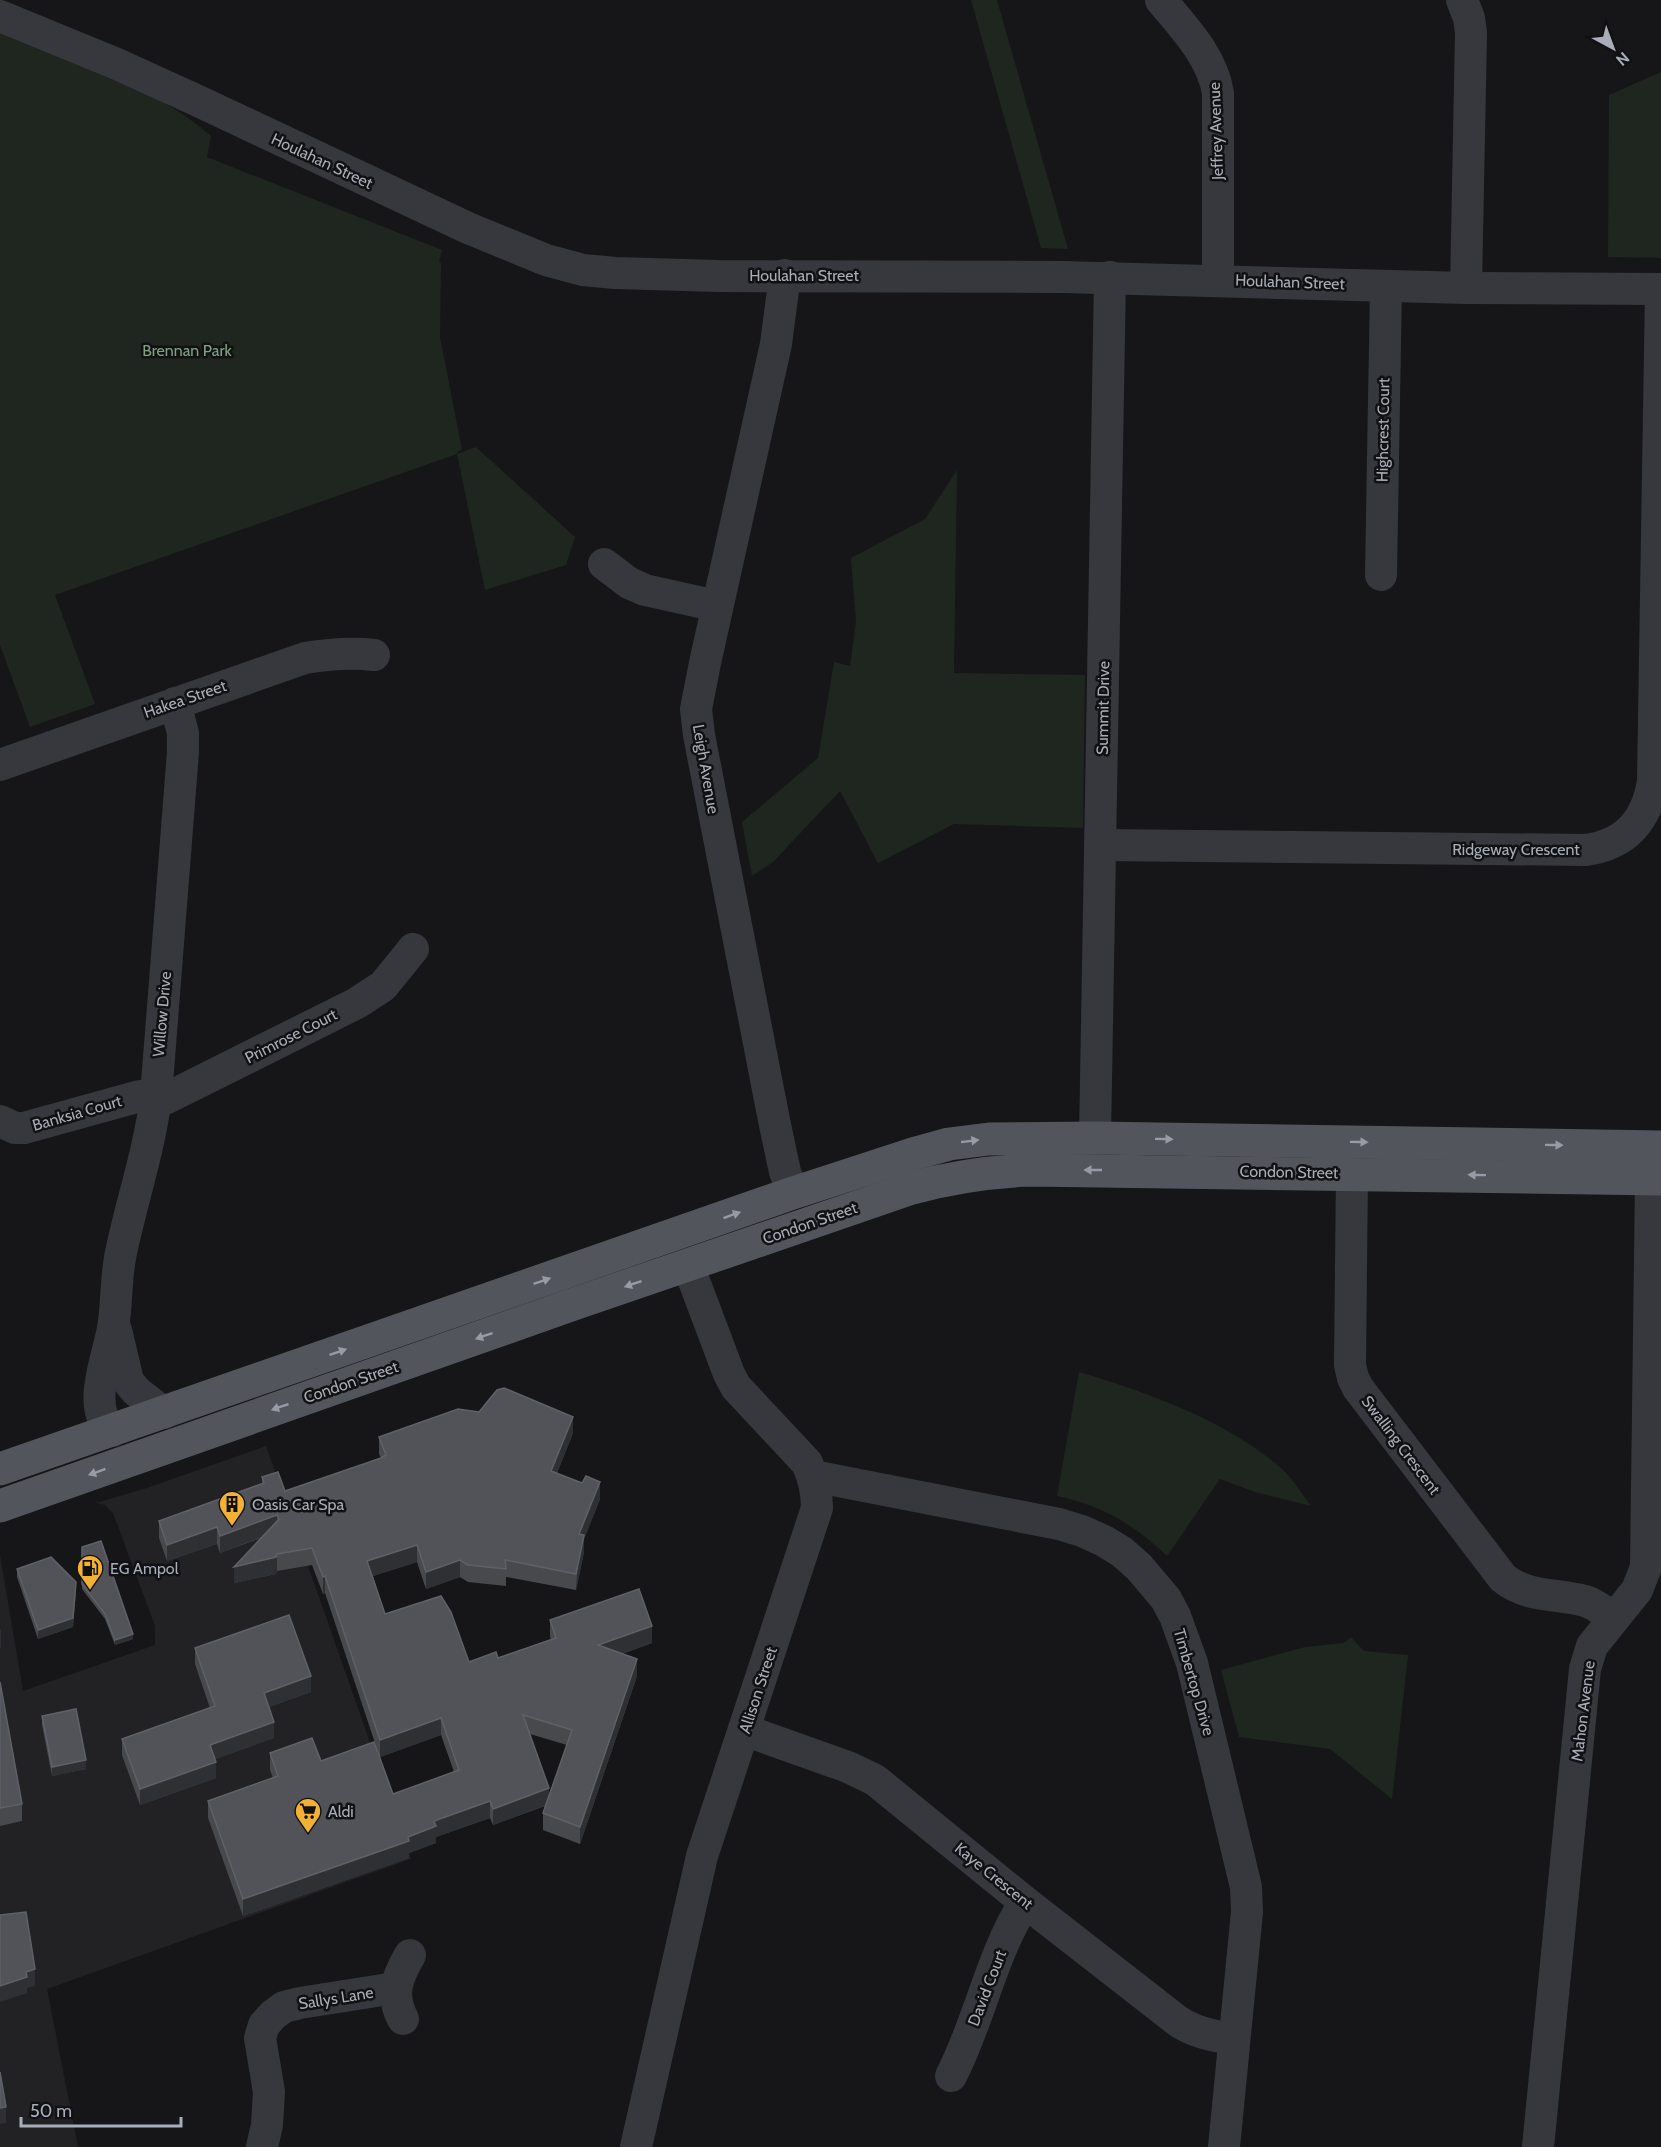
<svg xmlns="http://www.w3.org/2000/svg" width="1661" height="2147" font-family="Cabin,sans-serif">
<style>
.built{fill:#222225}
.green{fill:#1e261f}
.lines{fill:none;stroke-linecap:round;stroke-linejoin:round}
.minor{stroke:#37383d;stroke-width:32}
.major{stroke:#53555c;stroke-width:33}
.wall{fill:#47494d;fill-rule:evenodd}
.shaded-wall{fill:#2f3033}
.building{fill:#525359;stroke:#5f6168;stroke-width:1.5}
.oneway{fill:#979ba6}
.labels{text-anchor:middle;dominant-baseline:central;stroke-width:5;stroke-linejoin:round;paint-order:stroke}
.street-label{font-size:16px;fill:#a8adb8;stroke:#111113}
.park-label{font-size:16px;fill:#7fa381;stroke:#111113}
.poi-label{font-size:16px;fill:#a8adb8;stroke:#111113;text-anchor:start}
</style>
<rect width="100%" height="100%" fill="#161618"/>
<!-- built -->
<path class="built" d="M266,1446L411,1859L47,1989L78,2147H0V1555L23,1691L155,1645V1626L116,1521L112,1512L105,1505L96,1503L147,1488Z"/>
<!-- green -->
<g class="green">
<path d="M971,0H997L1068,249L1041,248Z"/>
<path d="M0,31C68,59 156,87 211,136L207,157L442,250L439,262L441,263L440,337L462,450L457,452V454L476,447L575,537L566,565L485,590L457,454L55,595L95,704L30,727L0,645Z"/>
<path d="M1661,72V258L1608,257L1609,95Z"/>
<path d="M957,470L954,673L1085,675L1083,828L954,824L878,863L840,791L773,862L752,876L742,822L818,758L834,662L850,666L856,621L851,558L925,519Z"/>
<path d="M1079,1372C1147,1392 1228,1421 1282,1469C1293,1479 1302,1494 1311,1506L1255,1492L1220,1479L1167,1556C1135,1525 1101,1505 1057,1496Z"/>
<path d="M1351,1637L1364,1651L1408,1655L1392,1799L1330,1749L1239,1737L1221,1670L1305,1647L1344,1643Z"/>
</g>
<g class="lines">
<!-- minor -->
<g class="minor">
<path d="M1161,0C1184,28 1212,56 1218,93V280"/>
<path d="M1462,0L1469,18L1471,33L1466,288"/>
<path d="M0,16L117,64L196,100L468,228L546,260L583,270L615,273L718,276L1062,277L1466,288L1661,289"/>
<path d="M785,275L776,344L705,663L696,709L699,735L774,1120L785,1172L793,1193"/>
<path d="M604,564L629,583L645,590L717,606"/>
<path d="M1381,575L1386,286"/>
<path d="M0,765L305,658C329,654 350,652 374,655"/>
<path d="M1101,845L1585,850C1626,845 1647,820 1653,781L1661,289"/>
<path d="M155,1102L167,1098L357,1003L383,986L413,949"/>
<path d="M0,1121L15,1128H24L140,1096H156"/>
<path d="M1095,1138L1110,277"/>
<path d="M1352,1173L1350,1365L1353,1378L1358,1388L1503,1578C1528,1598 1555,1593 1585,1601C1596,1604 1604,1612 1614,1618"/>
<path d="M116,1330L128,1381L136,1391L164,1413"/>
<path d="M112,1431C84,1405 111,1353 114,1321C117,1297 116,1272 122,1248C133,1197 150,1147 156,1096L183,752V733L175,703"/>
<path d="M813,1476L1059,1524L1082,1531L1104,1541L1122,1552L1139,1567L1166,1599L1175,1616L1192,1663L1246,1887L1247,1912L1224,2147"/>
<path d="M744,1730L848,1767L875,1780L1025,1902L1179,2022C1197,2033 1213,2036 1234,2039"/>
<path d="M403,2019C390,1995 397,1977 410,1955"/>
<path d="M951,2076C980,2020 991,1955 1025,1902"/>
<path d="M262,2147L267,2125L269,2092L260,2038L264,2025L273,2015L284,2007L300,2003L395,1988"/>
<path d="M636,2147L702,1856L817,1508C817,1491 814,1478 807,1463L736,1387L729,1374L688,1265"/>
<path d="M1538,2147L1585,1669L1592,1646L1637,1590L1646,1567L1651,1179"/>
</g>
<!-- major -->
<g class="major">
<path d="M0,1469L793,1193L913,1154L949,1144L989,1139L1095,1138L1661,1147"/>
<path d="M0,1506L571,1305L912,1188C952,1177 987,1172 1029,1170L1661,1179"/>
</g>
</g>
<!-- wall -->
<g class="wall">
<path d="M573,1433L557,1473L600,1499L584,1539V1552L576,1590L506,1577V1586L468,1582L460,1577L426,1589L417,1562L373,1576L385,1614L469,1662L498,1658L551,1639L550,1637V1620L652,1643L622,1654L637,1676L580,1844L543,1830V1813L545,1806L493,1825L490,1818L436,1837V1843L409,1853V1858L243,1916L208,1818V1801L273,1778L270,1770V1753L321,1761L378,1752L325,1593L323,1594L312,1565L277,1571L276,1574L234,1583L261,1538L220,1553L217,1544L167,1561L159,1538V1521L262,1484V1477L285,1491L381,1458L379,1454V1437ZM530,1734L567,1745L549,1795ZM441,1735L454,1772L393,1794L380,1757Z"/>
<path d="M82,1547L133,1639L115,1645L105,1619L82,1589Z"/>
<path d="M17,1569L76,1591L73,1627L38,1639L17,1577Z"/>
<path d="M195,1648L311,1692L269,1707L274,1738L215,1759L216,1778L140,1805L122,1755V1739L210,1708L195,1664Z"/>
<path d="M0,1682L22,1804V1821L0,1826Z"/>
<path d="M42,1716L86,1769L52,1776L42,1725Z"/>
</g>
<!-- shaded-wall -->
<g class="shaded-wall">
<path d="M573,1417V1433L551,1488V1471Z"/>
<path d="M600,1482V1499L584,1539V1552L576,1590L579,1534Z"/>
<path d="M277,1515V1531L220,1553V1536Z"/>
<path d="M217,1527V1544L167,1561V1545Z"/>
<path d="M417,1545V1562L367,1578V1561Z"/>
<path d="M277,1554V1571L276,1574L234,1583V1567Z"/>
<path d="M460,1560V1577L426,1589V1572Z"/>
<path d="M325,1576V1593L323,1594V1577Z"/>
<path d="M76,1582L73,1627L38,1639V1630Z"/>
<path d="M652,1626V1643L598,1662V1645Z"/>
<rect x="0" y="1630" width="1" height="18"/>
<path d="M133,1634V1639L115,1645V1640Z"/>
<path d="M637,1659V1676L580,1844V1827Z"/>
<path d="M311,1676V1692L264,1709V1693Z"/>
<path d="M441,1718V1735L380,1757V1740Z"/>
<path d="M274,1722V1738L210,1761V1745Z"/>
<path d="M86,1760V1769L52,1776V1767Z"/>
<path d="M216,1762V1778L140,1805V1789Z"/>
<path d="M549,1788V1804L493,1825V1809Z"/>
<path d="M490,1801V1818L436,1837V1843L409,1853V1858L243,1916V1899L408,1837L434,1821Z"/>
<path d="M35,1969V1986L27,1988V1993L0,2002V1986L26,1972Z"/>
<path d="M6,2107V2123L0,2124V2108Z"/>
</g>
<!-- building -->
<g class="building">
<path d="M504,1388L573,1417L551,1471L582,1483L586,1476L600,1482L579,1534L584,1535L576,1574L505,1560L506,1569L468,1565L460,1560L426,1572L417,1545L367,1561L385,1614L441,1596L451,1612L469,1662L496,1652L498,1658L556,1638L550,1620L639,1589L652,1626L598,1645L637,1659L580,1827L543,1813L572,1730L523,1715L549,1788L493,1809L490,1801L434,1821L436,1826L408,1837L409,1841L243,1899L208,1801L278,1776L270,1753L312,1738L321,1761L374,1742L393,1794L459,1770L441,1718L380,1740L325,1576L323,1577L312,1548L277,1554L276,1557L234,1567L279,1519L277,1515L220,1536L217,1527L167,1545L159,1521L264,1483L262,1477L278,1472L285,1491L381,1458L386,1455L379,1437L458,1409L479,1412L497,1390Z"/>
<path d="M101,1541L133,1634L115,1640L105,1614L82,1584V1547Z"/>
<path d="M51,1557L76,1582L73,1618L38,1630L17,1569Z"/>
<path d="M289,1615L311,1676L264,1693L274,1722L210,1745L216,1762L140,1789L122,1739L215,1706L195,1648Z"/>
<path d="M0,1682L22,1804L0,1808Z"/>
<path d="M76,1709L86,1760L52,1767L42,1716Z"/>
<path d="M26,1912L35,1969L26,1972L27,1977L0,1986V1915Z"/>
<path d="M0,2072L6,2107L0,2108Z"/>
</g>
<!-- one-way arrows -->
<defs><path id="oneway-solid" d="M-6-.8H1V-3.2L6.5 0L1 3.2V.8H-6Z" transform="scale(1.5)"/></defs>
<g class="oneway">
<use href="#oneway-solid" transform="translate(1164 1139) rotate(1)"/>
<use href="#oneway-solid" transform="translate(970 1141) rotate(-7)"/>
<use href="#oneway-solid" transform="translate(1359 1142) rotate(1)"/>
<use href="#oneway-solid" transform="translate(1554 1145) rotate(1)"/>
<use href="#oneway-solid" transform="translate(1093 1170) rotate(-180)"/>
<use href="#oneway-solid" transform="translate(1477 1175) rotate(-179)"/>
<use href="#oneway-solid" transform="translate(732 1215) rotate(-20)"/>
<use href="#oneway-solid" transform="translate(542 1281) rotate(-19)"/>
<use href="#oneway-solid" transform="translate(633 1284) rotate(161)"/>
<use href="#oneway-solid" transform="translate(484 1336) rotate(161)"/>
<use href="#oneway-solid" transform="translate(338 1352) rotate(-19)"/>
<use href="#oneway-solid" transform="translate(280 1407) rotate(161)"/>
<use href="#oneway-solid" transform="translate(97 1472) rotate(160)"/>
</g>
<!-- icons -->
<defs>
<g id="building-pin" transform="scale(1.35)"><path d="M0 17L-7.5 6A9.5 9.5 0 1 1 7.5 6Z" fill="#f2b134" stroke="#111113"/><path d="M-4-6H4V6H1V3H-1V6H-4ZM-2.5-4.3h1.7v1.8h-1.7ZM.8-4.3h1.7v1.8H.8ZM-2.5-1h1.7V.8h-1.7ZM.8-1h1.7V.8H.8Z" fill="#111"/></g>
<g id="fuel-pin" transform="scale(1.35)"><path d="M0 17L-7.5 6A9.5 9.5 0 1 1 7.5 6Z" fill="#f2b134" stroke="#111113"/><path d="M-5.5-6h7V0h2V4h1.3V-2.5L3-4.5l.8-.8L6-3V5H2.5V1h-1V6h-7ZM-4.2-4.7v3.2H.2V-4.7Z" fill="#111"/></g>
<g id="supermarket-pin" transform="scale(1.35)"><path d="M0 17L-7.5 6A9.5 9.5 0 1 1 7.5 6Z" fill="#f2b134" stroke="#111113"/><path d="M-6-5.5h2.5l.6 2H6L4.5 2H-2.5L-4.4-4H-6ZM-1.5 3.2a1.3 1.3 0 1 0 .1 0ZM3 3.2a1.3 1.3 0 1 0 .1 0Z" fill="#111"/></g>
</defs>
<g fill-rule="evenodd">
<use href="#building-pin" x="232" y="1504"/>
<use href="#fuel-pin" x="90" y="1568"/>
<use href="#supermarket-pin" x="308" y="1811"/>
</g>
<g class="labels">
<!-- street labels -->
<g class="street-label">
<text transform="translate(1216 131) rotate(-92)">Jeffrey Avenue</text>
<text transform="translate(322 161) rotate(25)">Houlahan Street</text>
<text x="804" y="275">Houlahan Street</text>
<text transform="translate(1290 282) rotate(2)">Houlahan Street</text>
<text transform="translate(1383 430) rotate(-89)">Highcrest Court</text>
<text transform="translate(185 699) rotate(-19)">Hakea Street</text>
<text transform="translate(1103 708) rotate(-89)">Summit Drive</text>
<text transform="translate(706 769) rotate(80)">Leigh Avenue</text>
<text x="1516" y="849">Ridgeway Crescent</text>
<text transform="translate(162 1014) rotate(-85)">Willow Drive</text>
<text transform="translate(291 1036) rotate(-27)">Primrose Court</text>
<text transform="translate(77 1113) rotate(-16)">Banksia Court</text>
<text transform="translate(1289 1172) rotate(1)">Condon Street</text>
<text transform="translate(810 1223) rotate(-19)">Condon Street</text>
<text transform="translate(351 1382) rotate(-19)">Condon Street</text>
<text transform="translate(1401 1445) rotate(53)">Swalling Crescent</text>
<text transform="translate(1194 1682) rotate(74)">Timbertop Drive</text>
<text transform="translate(758 1690) rotate(-72)">Allison Street</text>
<text transform="translate(1583 1711) rotate(-83)">Mahon Avenue</text>
<text transform="translate(994 1876) rotate(39)">Kaye Crescent</text>
<text transform="translate(987 1988) rotate(-69)">David Court</text>
<text transform="translate(336 1998) rotate(-9)">Sallys Lane</text>
</g>
<!-- park labels -->
<g class="park-label">
<text x="187" y="350">Brennan Park</text>
</g>
<!-- poi labels -->
<g class="poi-label">
<text x="252" y="1504">Oasis Car Spa</text>
<text x="110" y="1568">EG Ampol</text>
<text x="328" y="1811">Aldi</text>
</g>
</g>
<!-- north arrow -->
<g transform="translate(1613 48) rotate(139)" stroke="#111113" stroke-width="4.5" paint-order="stroke">
<path d="M0-4.5L10 22L0 15L-10 22Z" fill="#a8adb8"/>
<text y="-9" font-size="16" font-weight="bold" text-anchor="middle" fill="#a8adb8">N</text>
</g>
<!-- scale -->
<path d="M21 2117v9h160v-9" fill="none" stroke="#a8adb8" stroke-width="3"/>
<text x="30" y="2117" font-size="18" fill="#a8adb8" stroke="#111113" stroke-width="4.5" paint-order="stroke">50 m</text>
</svg>
